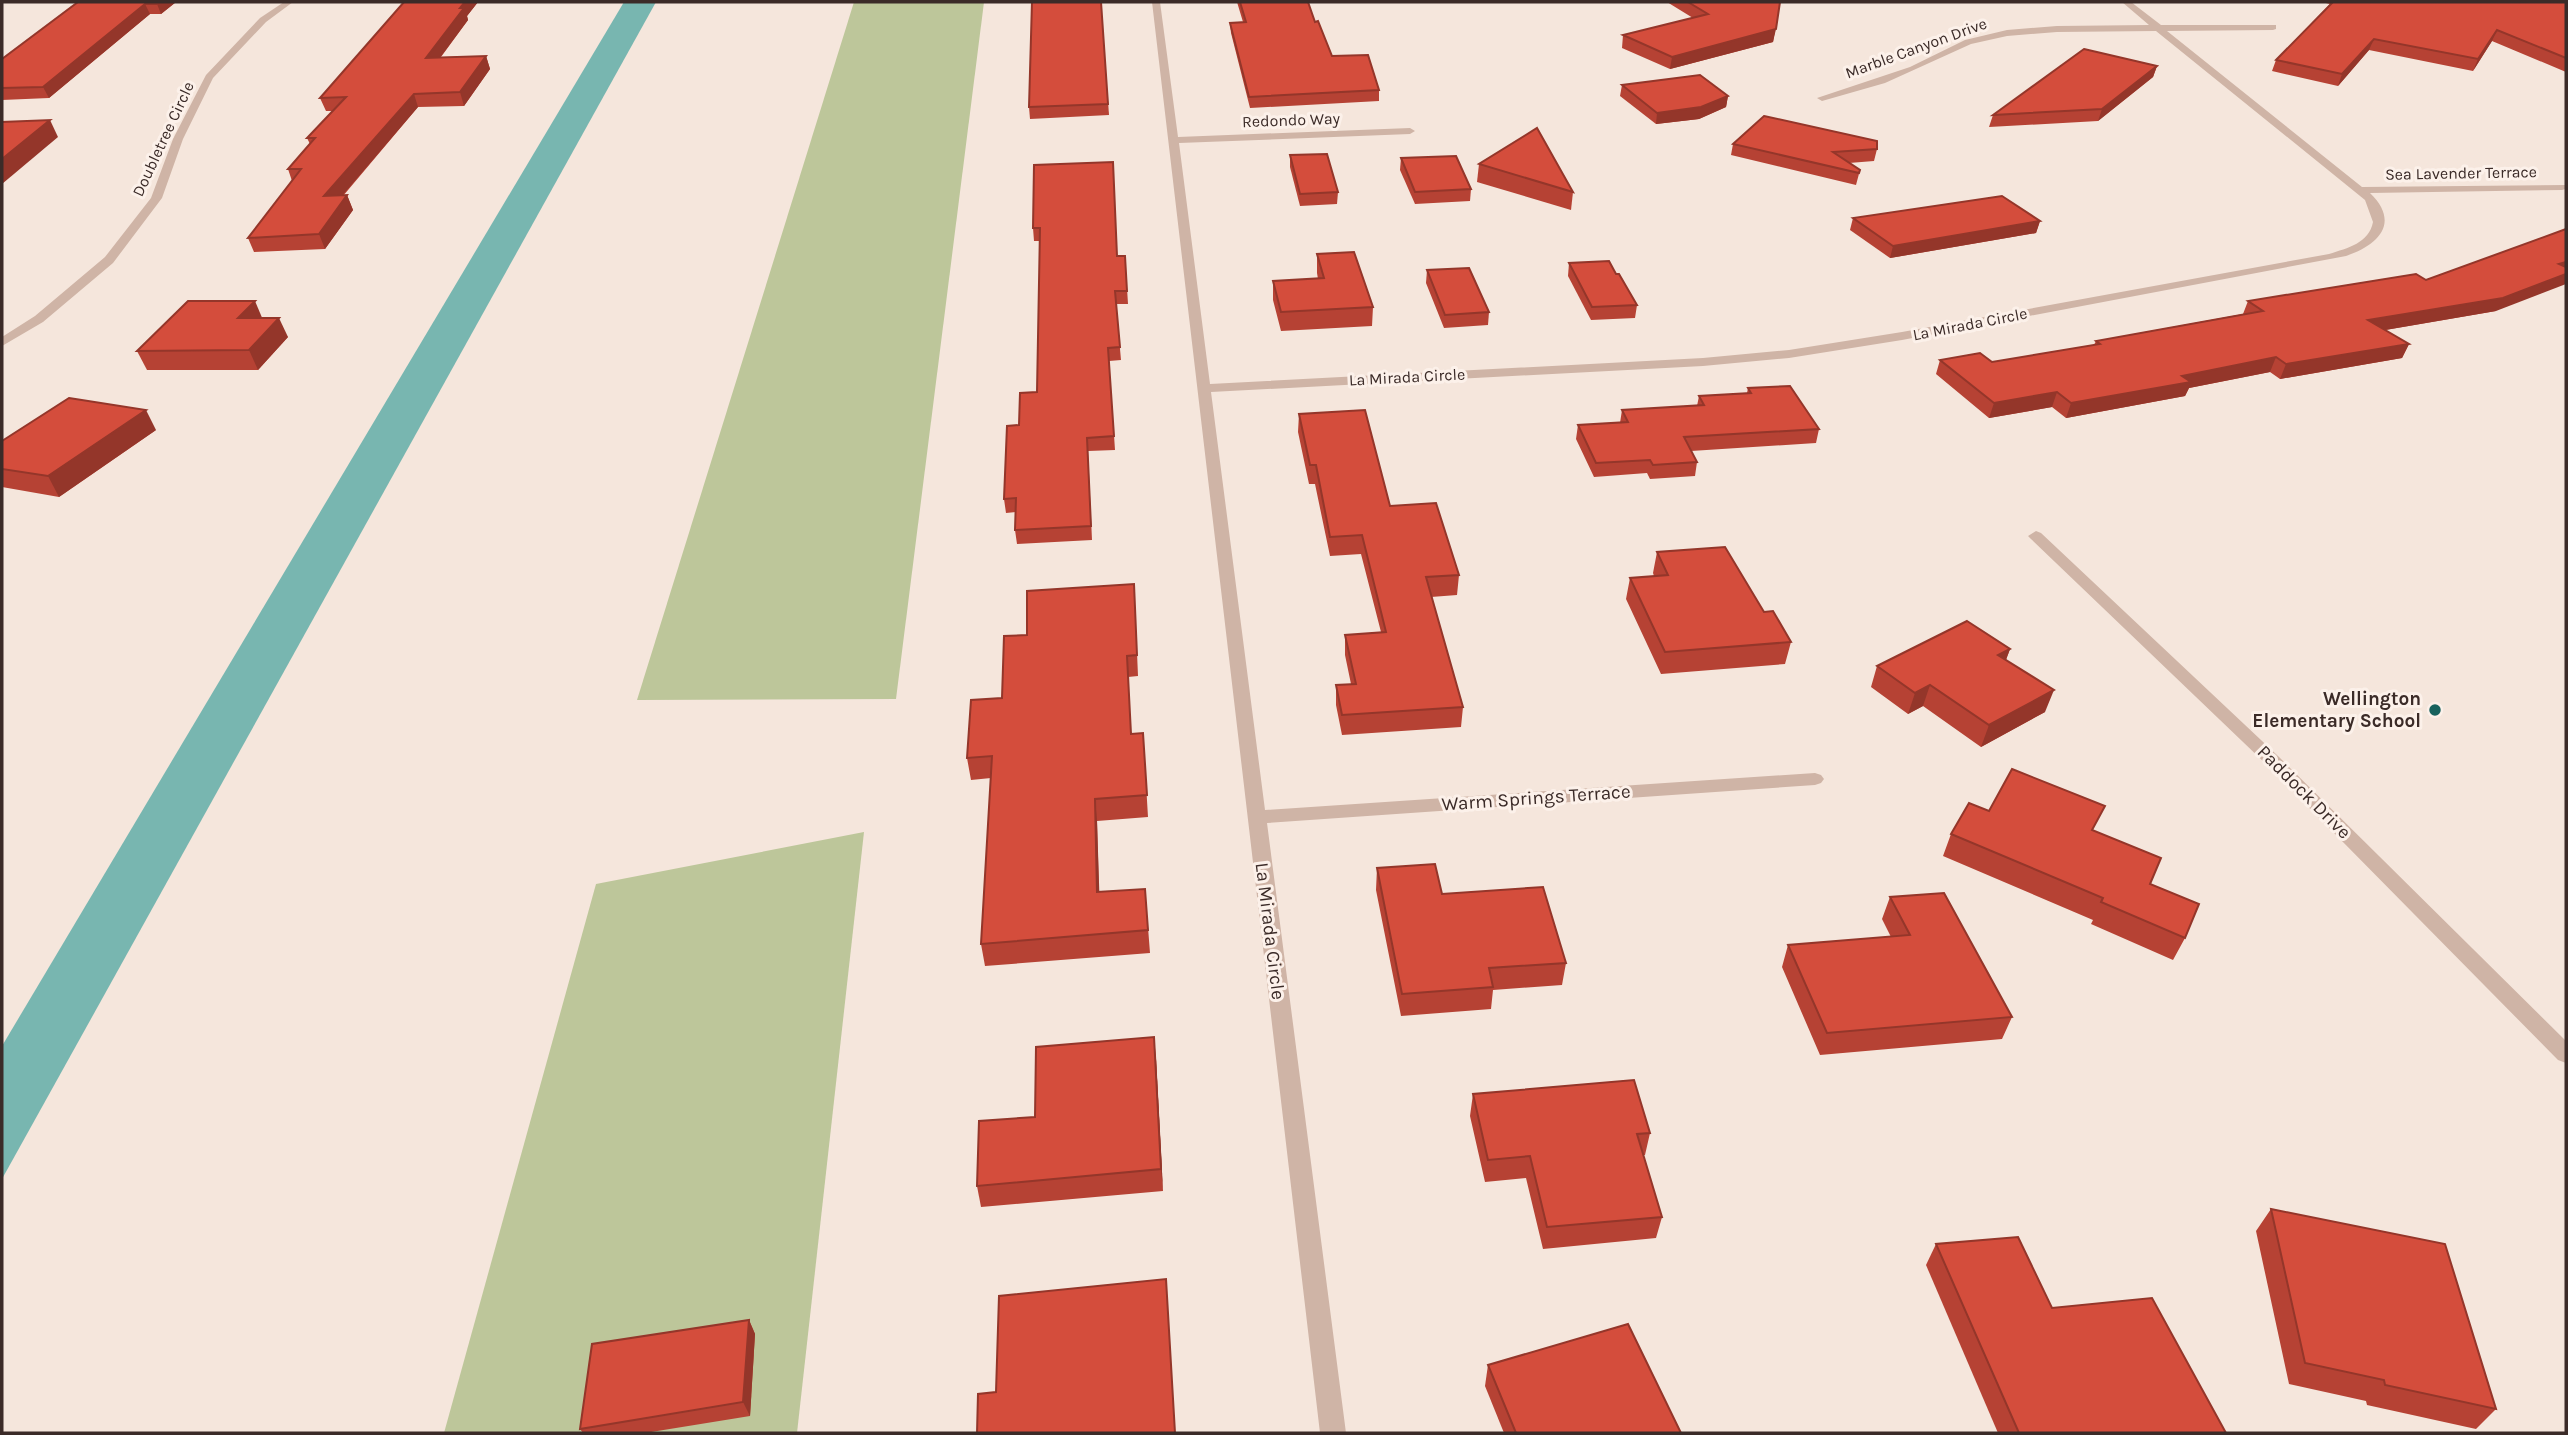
<svg xmlns="http://www.w3.org/2000/svg" width="2568" height="1435" font-family="Karla,sans-serif">
<style>
.green{fill:#bdc69a}
.water{fill:#78b6b0}
.lines{fill:none;stroke-linecap:round;stroke-linejoin:round}
.minor{fill:#cfb4a6;fill-rule:evenodd}
.wall{fill:#b64234}
.shaded-wall{fill:#94362a}
.building{fill:#d44d3c;stroke:#94362a;stroke-width:2}
.poi-dot{fill:#18625d;stroke:#fcf1ea;stroke-width:2.5}
.labels{text-anchor:middle;dominant-baseline:central;stroke-width:6;stroke-linejoin:round;paint-order:stroke}
.far-street-label{font-size:16px;fill:#3b2b28;stroke:#fcf1ea}
.poi-label{font-size:19px;font-weight:bold;fill:#3b2b28;stroke:#fcf1ea;text-anchor:end}
.street-label{font-size:19px;fill:#3b2b28;stroke:#fcf1ea}
</style>
<rect width="100%" height="100%" fill="#f5e6dc"/>
<!-- green -->
<g class="green">
<path d="M854,2H984L896,699L637,700Z"/>
<path d="M864,832L797,1433H444L596,884Z"/>
</g>
<!-- water -->
<path class="water" d="M624,2H656L2,1179V1046Z"/>
<g class="lines">
<!-- minor -->
<g class="minor">
<path d="M284,2H293L266,22L213,78L183,139L162,198L113,263L43,322L2,346V337L35,316L105,257L151,198L173,139L206,75L260,18Z"/>
<path d="M1152,2H1160L1178,137L1410,128L1415,131L1410,134L1179,143L1210,384L1703,358L1789,350L1902,332L2329,254C2348,248 2369,243 2373,222L2365,200L2156,31L2057,32L2007,36L1971,44L1885,83L1822,101L1817,98L1910,67L1965,40L2007,30L2057,26L2149,25L2122,2H2131L2161,25H2276V29L2273,30L2167,31L2362,187L2566,185V189L2562,190L2370,193C2401,223 2378,245 2346,256L1902,340L1789,358L1703,366L1211,392L1265,810L1815,773L1821,775L1824,779L1821,783L1815,785L1267,823L1346,1433H1320Z"/>
<path d="M2036,531L2041,533L2278,756L2566,1041V1063L2558,1060L2266,764L2031,539L2028,536Z"/>
</g>
</g>
<!-- wall -->
<g class="wall">
<path d="M78,2H176L161,14H150L49,98L2,100V59Z"/>
<path d="M404,2H478L467,16L468,20L441,57L486,56L490,69L464,106L418,107L343,196L347,195L353,210L325,249L254,252L248,238L292,181L288,169L310,144L307,138L333,111H326L320,98Z"/>
<path d="M1101,2L1109,115L1030,119L1029,107Z"/>
<path d="M1237,2H1308L1315,22L1332,56L1379,90V101L1250,108L1231,33L1230,23L1243,22Z"/>
<path d="M1667,2H1780L1773,42L1670,69L1622,48L1623,35L1693,18Z"/>
<path d="M2322,2H2566V72L2492,41L2473,71L2369,50L2338,86L2272,71L2276,60L2330,4Z"/>
<path d="M2157,66L2153,77L2098,121L1989,127L1993,115Z"/>
<path d="M1622,85L1728,96L1726,107L1699,119L1656,124L1620,96Z"/>
<path d="M1733,144L1877,149L1874,161L1849,163L1860,170L1856,185L1731,155Z"/>
<path d="M1290,155L1338,192L1337,204L1300,206L1290,167Z"/>
<path d="M1401,158L1471,189L1470,201L1415,204L1400,170Z"/>
<path d="M1479,164L1573,192L1571,210L1477,182Z"/>
<path d="M1034,165L1117,256H1125L1128,304H1116L1121,360L1109,361L1115,450L1088,451L1092,540L1017,544L1015,530L1016,512L1006,513L1004,499L1019,425L1037,392L1040,241H1034L1033,228Z"/>
<path d="M1853,218L2040,221L2036,233L1890,258L1850,230Z"/>
<path d="M1317,254L1373,307L1372,326L1281,331L1273,300V281L1318,279L1317,273Z"/>
<path d="M1569,263L1616,274L1637,305L1635,318L1591,320L1568,276Z"/>
<path d="M1427,270L1489,312L1488,325L1444,328L1426,283Z"/>
<path d="M2426,280L2496,311L2385,330L2409,344L2402,358L2280,379L2270,372L2189,388L2185,396L2066,418L2052,407L1989,418L1936,374L1940,360L1992,362L2094,345L2096,341L2243,314L2248,301Z"/>
<path d="M263,318L288,337L258,370H147L137,351Z"/>
<path d="M1748,388L1819,429L1816,443L1691,451L1697,462L1695,476L1650,479L1647,473L1594,477L1576,439L1578,425L1620,423L1622,410L1697,406L1699,396L1747,393Z"/>
<path d="M1299,414L1459,575L1457,595L1431,597L1463,707L1461,727L1342,735L1336,705V685L1351,684L1345,655V635L1381,632L1361,554L1330,556L1315,484H1309L1298,432Z"/>
<path d="M156,430L59,497L2,487V441Z"/>
<path d="M1657,552L1764,612L1791,642L1785,664L1661,674L1626,599L1630,578L1654,576L1653,573Z"/>
<path d="M1135,605L1138,676L1128,677L1131,734L1143,733L1148,817L1097,821L1099,892L1145,889L1150,953L985,966L981,944L991,778L971,780L967,758L1002,698L1027,635Z"/>
<path d="M2010,649L2006,660L2045,712L1981,747L1923,706L1908,714L1871,687L1877,666Z"/>
<path d="M1989,811L2094,831L2150,884L2185,938L2173,960L2091,924L2093,920L1943,856L1951,834Z"/>
<path d="M1377,868L1442,894L1566,963L1562,985L1493,990L1491,1009L1401,1016L1376,890Z"/>
<path d="M1890,897L2012,1017L2002,1039L1820,1055L1782,967L1788,945L1891,937L1882,919Z"/>
<path d="M1156,1059L1163,1191L981,1207L977,1186L1035,1117Z"/>
<path d="M1473,1094L1650,1133L1645,1155H1643L1662,1217L1656,1238L1543,1249L1526,1178L1485,1182L1470,1116Z"/>
<path d="M2271,1209L2496,1409L2476,1429L2367,1405L2366,1401L2289,1384L2256,1231Z"/>
<path d="M1936,1244L2052,1308L2226,1433H1998L1926,1265Z"/>
<path d="M749,1320L755,1334L750,1416L645,1433H583L580,1429Z"/>
<path d="M1488,1365L1681,1433H1504L1485,1386Z"/>
</g>
<!-- shaded-wall -->
<g class="shaded-wall">
<path d="M159,2H176L161,14L157,4Z"/>
<path d="M465,2H478L467,16L468,20L430,71L426,58Z"/>
<path d="M145,4L150,14L49,98L43,87Z"/>
<path d="M1776,29L1773,42L1670,69L1672,57Z"/>
<path d="M2497,30L2492,41L2473,71L2478,59Z"/>
<path d="M2374,39L2369,50L2338,86L2342,74Z"/>
<path d="M486,56L490,69L464,106L460,92Z"/>
<path d="M2157,66L2153,77L2098,121L2102,109Z"/>
<path d="M414,94L418,107L329,211L324,196Z"/>
<path d="M1728,96L1726,107L1699,119L1656,124L1657,113Z"/>
<path d="M50,120L58,137L2,184V159Z"/>
<path d="M347,195L353,210L325,249L319,234Z"/>
<path d="M2040,221L2036,233L1890,258L1893,246Z"/>
<path d="M2566,262V284L2496,311L2362,334L2368,320Z"/>
<path d="M255,301L263,320L238,318Z"/>
<path d="M279,318L288,337L258,370L249,350Z"/>
<path d="M2409,344L2402,358L2280,379L2286,364Z"/>
<path d="M2276,357L2270,372L2189,388L2185,396L2066,418L2071,403L2182,376Z"/>
<path d="M2057,392L2052,407L1989,418L1994,403Z"/>
<path d="M146,410L156,430L59,497L48,476Z"/>
<path d="M2010,649L2002,670L1998,655Z"/>
<path d="M1930,685L1923,706L1908,714L1915,693Z"/>
<path d="M2054,690L2045,712L1981,747L1989,725Z"/>
<path d="M1095,799L1097,821L1100,914L1097,892Z"/>
<path d="M1154,1037L1156,1059L1163,1191L1161,1169Z"/>
<path d="M749,1320L755,1334L750,1416L743,1402Z"/>
</g>
<!-- building -->
<g class="building">
<path d="M78,2H159L157,4H145L43,87L2,88V59Z"/>
<path d="M404,2H465L460,8H464L426,58L486,56L460,92L414,94L324,196L347,195L319,234L248,238L301,169H288L315,138H307L346,97L320,98Z"/>
<path d="M1032,2H1101L1108,104L1029,107Z"/>
<path d="M1240,2H1308L1315,22L1318,21L1332,56L1368,55L1379,90L1249,97L1230,23L1246,22Z"/>
<path d="M1688,2H1780L1776,29L1672,57L1623,35L1708,14Z"/>
<path d="M2333,2H2566V58L2497,30L2478,59L2374,39L2342,74L2276,60Z"/>
<path d="M2084,49L2157,66L2102,109L1993,115Z"/>
<path d="M1700,75L1728,96L1701,107L1657,113L1622,85Z"/>
<path d="M1764,116L1877,141V149L1833,152L1860,170L1859,173L1733,144Z"/>
<path d="M50,120L2,159V122Z"/>
<path d="M1537,128L1573,192L1479,164Z"/>
<path d="M1327,154L1338,192L1300,194L1290,155Z"/>
<path d="M1456,156L1471,189L1415,192L1401,158Z"/>
<path d="M1113,162L1117,256H1125L1127,291H1115L1120,347L1108,348L1114,436L1087,438L1091,526L1015,530L1016,498L1004,499L1007,426L1019,425L1020,393L1037,392L1040,228H1033L1034,165Z"/>
<path d="M2002,196L2040,221L1893,246L1853,218Z"/>
<path d="M2566,229V262L2559,264L2566,267V274L2503,298L2368,320L2409,344L2286,364L2276,357L2182,376L2191,382L2071,403L2057,392L1994,403L1940,360L1980,353L1992,362L2100,344L2096,341L2263,311L2248,301L2416,274L2426,280Z"/>
<path d="M1354,252L1373,307L1281,312L1273,281L1324,278L1317,254Z"/>
<path d="M1609,261L1616,274H1619L1637,305L1592,307L1569,263Z"/>
<path d="M1469,268L1489,312L1445,315L1427,270Z"/>
<path d="M188,301H255L238,318H279L249,350L137,351Z"/>
<path d="M1790,386L1819,429L1684,437L1697,462L1653,465L1650,460L1596,463L1578,425L1628,422L1622,410L1704,405L1699,396L1751,393L1748,388Z"/>
<path d="M69,398L146,410L48,476L2,469V441Z"/>
<path d="M1365,410L1390,506L1436,503L1459,575L1426,577L1463,707L1342,715L1336,685L1356,684L1345,635L1386,632L1362,535L1330,537L1316,465H1310L1299,414Z"/>
<path d="M1725,547L1764,612L1773,611L1791,642L1665,652L1630,578L1668,575L1657,552Z"/>
<path d="M1134,584L1137,655L1127,656L1131,734L1143,733L1147,795L1095,799L1097,892L1145,889L1148,930L981,944L992,756L967,758L971,700L1002,698L1004,636L1027,635V591Z"/>
<path d="M1967,621L2010,649L1998,655L2054,690L1989,725L1930,685L1915,693L1877,666Z"/>
<path d="M2012,769L2105,806L2092,830L2161,858L2150,884L2199,904L2185,938L2101,902L2103,898L1951,834L1969,803L1989,811Z"/>
<path d="M1435,864L1442,894L1543,887L1566,963L1489,968L1493,987L1402,994L1377,868Z"/>
<path d="M1944,893L2012,1017L1827,1033L1788,945L1910,935L1890,897Z"/>
<path d="M1154,1037L1161,1169L977,1186L979,1121L1035,1117L1036,1047Z"/>
<path d="M1634,1080L1650,1133L1637,1134L1662,1217L1547,1227L1530,1156L1488,1160L1473,1094Z"/>
<path d="M2271,1209L2445,1244L2496,1409L2385,1385L2384,1380L2305,1363Z"/>
<path d="M2018,1237L2052,1308L2152,1298L2226,1433H2019L1936,1244Z"/>
<path d="M1166,1279L1175,1433H977L978,1394L996,1392L999,1296Z"/>
<path d="M749,1320L743,1402L580,1429L592,1344Z"/>
<path d="M1628,1324L1681,1433H1516L1488,1365Z"/>
</g>
<!-- markers -->
<circle class="poi-dot" cx="2435" cy="710" r="7"/>
<g class="labels">
<!-- far-street labels -->
<g class="far-street-label">
<text transform="translate(1916 48) rotate(-20)">Marble Canyon Drive</text>
<text transform="translate(1291 120) rotate(-2)">Redondo Way</text>
<text transform="translate(163 139) rotate(-65)">Doubletree Circle</text>
<text transform="translate(2461 173) rotate(-1)">Sea Lavender Terrace</text>
<text transform="translate(1970 324) rotate(-11)">La Mirada Circle</text>
<text transform="translate(1407 377) rotate(-3)">La Mirada Circle</text>
</g>
<!-- poi labels -->
<g class="poi-label">
<text x="2421" y="699">Wellington<tspan x="2421" dy="22">Elementary School</tspan></text>
</g>
<!-- street labels -->
<g class="street-label">
<text transform="translate(2304 792) rotate(45)">Paddock Drive</text>
<text transform="translate(1536 798) rotate(-4)">Warm Springs Terrace</text>
<text transform="translate(1270 931) rotate(83)">La Mirada Circle</text>
</g>
</g>
<!-- border -->
<rect width="2568" height="1435" fill="none" stroke="#3b2b28" stroke-width="7"/>
</svg>
